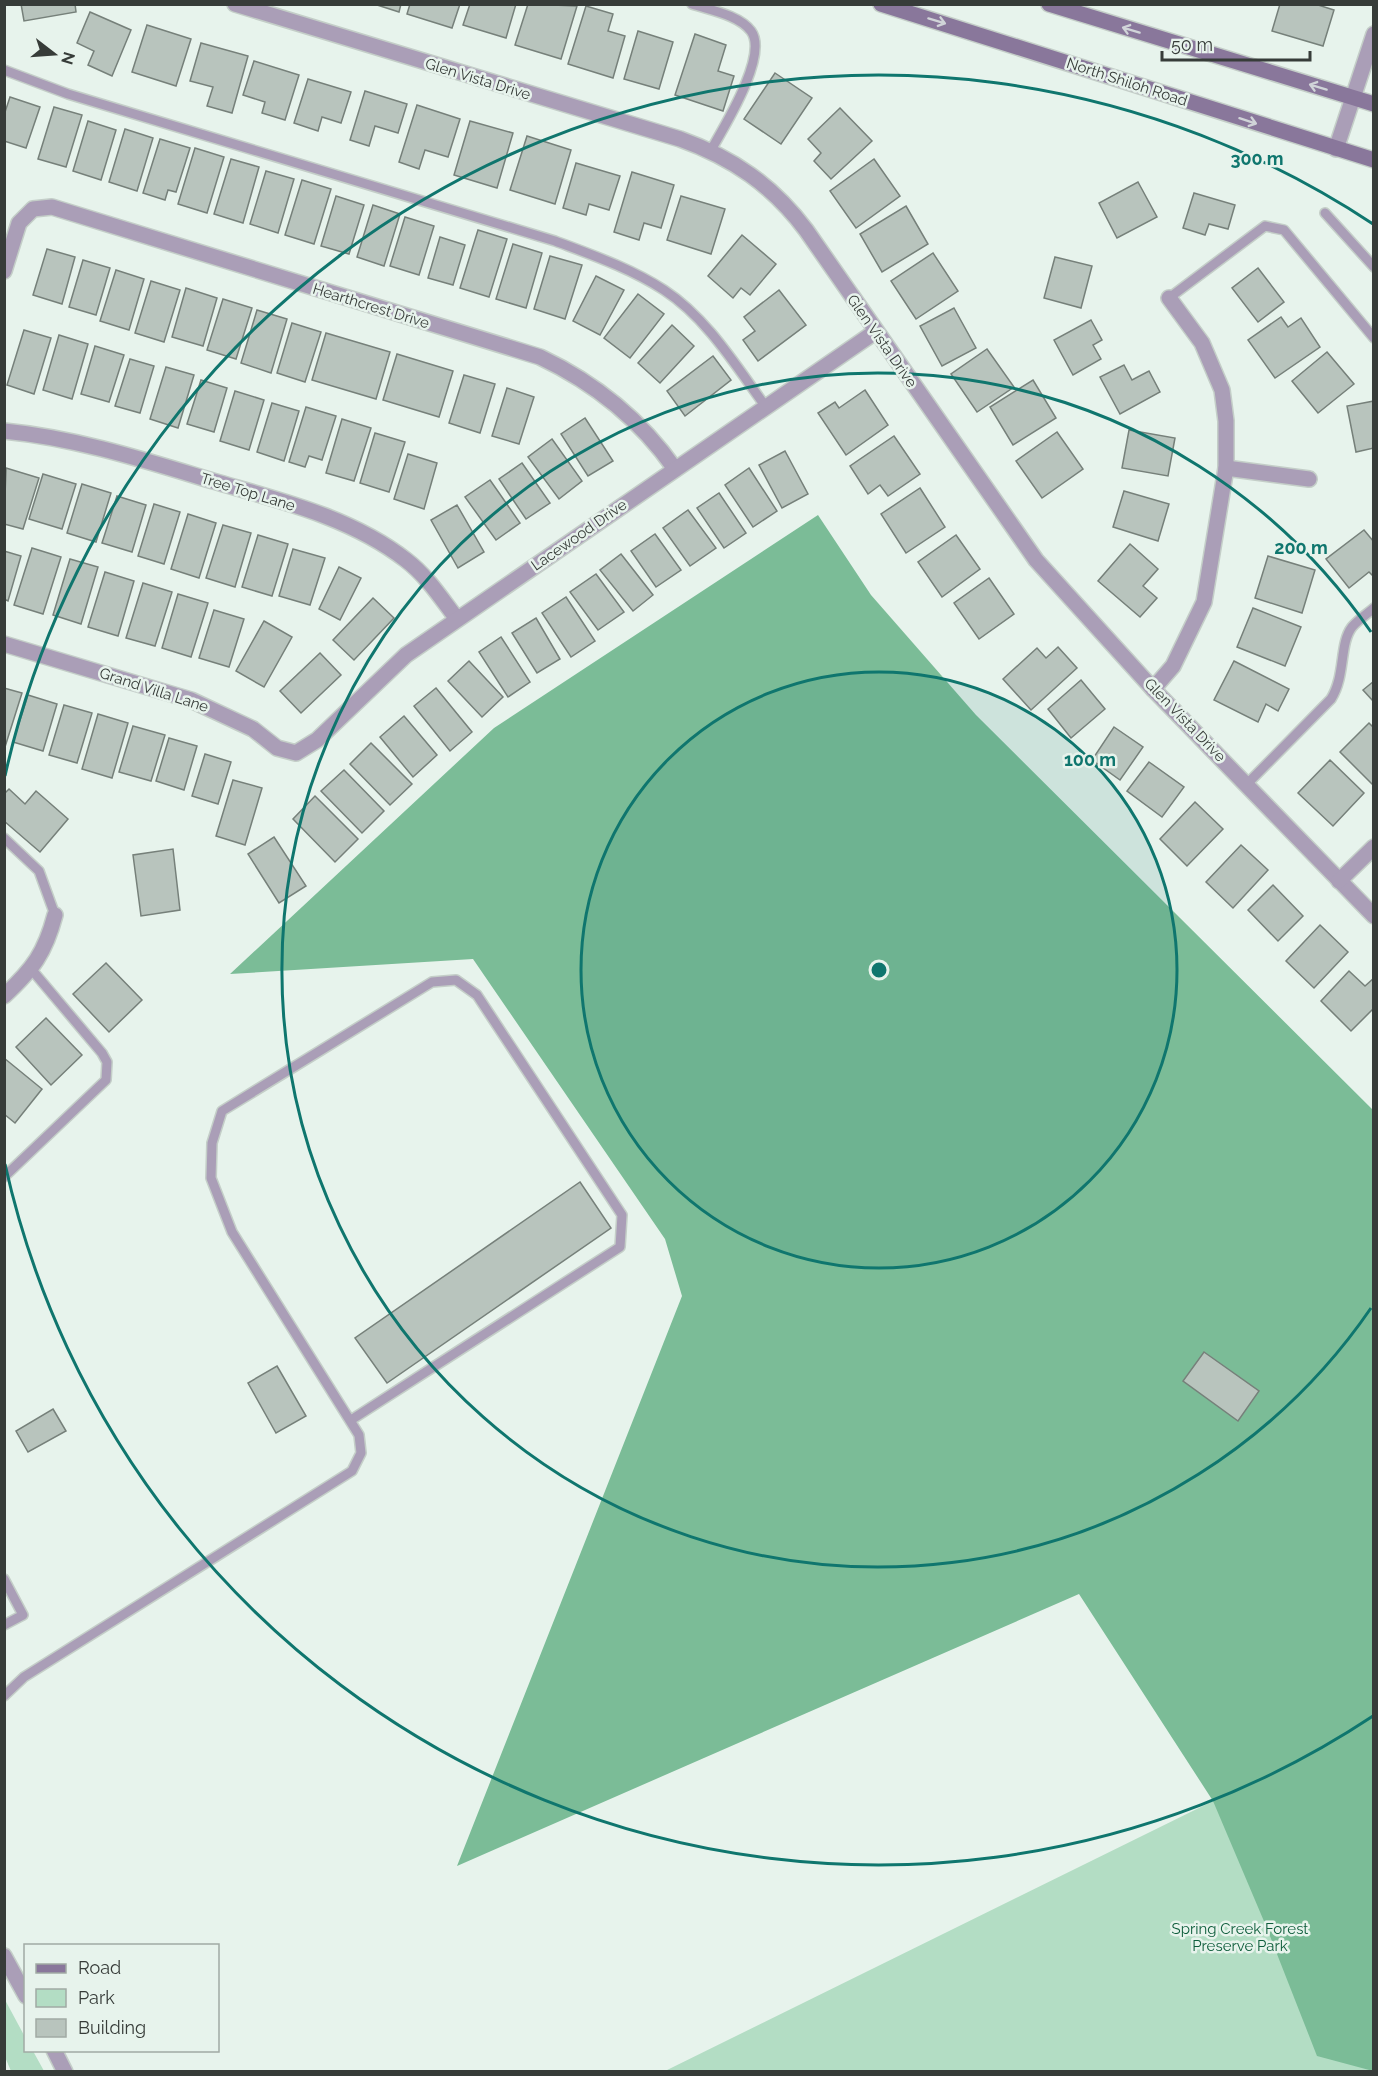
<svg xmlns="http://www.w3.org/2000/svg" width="1378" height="2076" font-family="Raleway,sans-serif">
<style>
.green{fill:#b3ddc4}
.forest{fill:#7bbc97}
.building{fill:#b8c4bd;stroke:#76807a;stroke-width:1.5}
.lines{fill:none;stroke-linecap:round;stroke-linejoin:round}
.service-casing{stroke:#c4cec8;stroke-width:12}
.minor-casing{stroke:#c4cec8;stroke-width:18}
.tertiary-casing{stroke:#c4cec8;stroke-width:18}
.secondary-casing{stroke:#c4cec8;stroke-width:18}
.service{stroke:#aa9eb7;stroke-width:9}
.minor{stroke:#aa9eb7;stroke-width:15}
.tertiary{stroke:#aa9eb7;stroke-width:15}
.secondary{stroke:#89779b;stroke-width:15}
.oneway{stroke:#d0d4d8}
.ring{fill:none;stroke:#0f766e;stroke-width:3}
.labels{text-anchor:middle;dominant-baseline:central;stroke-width:5;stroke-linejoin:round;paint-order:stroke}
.street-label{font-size:15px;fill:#373c39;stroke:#e7f3ec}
.park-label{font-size:15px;fill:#0d5d3b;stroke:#e7f3ec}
.centre{fill:#0f766e;stroke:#e7f3ec;stroke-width:3}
.ring-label{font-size:18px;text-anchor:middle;font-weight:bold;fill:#0f766e;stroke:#e7f3ec;stroke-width:5;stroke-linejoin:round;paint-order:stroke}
</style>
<rect width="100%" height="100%" fill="#e7f3ec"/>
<!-- green -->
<g class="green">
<path d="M1373,1507V2071L663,2072L1213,1801Z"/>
<path d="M4,1998L25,2037L26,2050L33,2051L44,2071H11L5,2057Z"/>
</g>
<!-- forest -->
<path class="forest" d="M818,515L871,595L976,715L1373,1110V2071L1317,2056L1266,1926L1213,1801L1079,1594L457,1866L682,1296L665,1239L473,959L230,974L494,728Z"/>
<!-- building -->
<g class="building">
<path d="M21,4H75L76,12L24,21Z"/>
<path d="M374,4H401L399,12Z"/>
<path d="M410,4H460L452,28L407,14Z"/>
<path d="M470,4H516L506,38L463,25Z"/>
<path d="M528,4L577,6L561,59L515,45Z"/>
<path d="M1280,4H1315L1334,10L1323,46L1272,31Z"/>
<path d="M586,6L613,14L608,31L625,36L613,78L568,64Z"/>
<path d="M90,12L131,30L112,76L88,65L94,51L77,43Z"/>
<path d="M147,25L191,39L176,86L132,72Z"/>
<path d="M638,31L673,42L659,89L624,79Z"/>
<path d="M695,34L726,45L718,71L734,76L723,111L675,95Z"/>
<path d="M201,43L248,56L232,113L207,106L213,87L190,81Z"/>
<path d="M254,61L299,75L285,120L262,113L265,102L243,95Z"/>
<path d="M775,73L812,98L781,144L744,119Z"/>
<path d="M308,79L351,92L341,123L322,117L318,131L294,123Z"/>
<path d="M365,91L407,104L398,133L375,126L369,146L350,140Z"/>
<path d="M10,97L40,107L26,148L4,141V115Z"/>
<path d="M417,105L460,119L448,157L425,150L419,169L399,162Z"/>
<path d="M54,107L82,115L66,167L38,159Z"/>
<path d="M840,108L872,141L831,179L814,161L821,153L808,139Z"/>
<path d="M88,121L116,130L101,180L73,171Z"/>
<path d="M470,121L513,133L497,188L454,175Z"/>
<path d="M125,129L153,138L137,191L109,182Z"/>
<path d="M527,136L571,150L555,204L510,190Z"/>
<path d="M160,139L190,148L176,192L168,190L165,200L143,193Z"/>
<path d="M195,148L224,157L207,213L178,204Z"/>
<path d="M231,159L259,167L243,223L214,214Z"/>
<path d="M874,159L900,196L856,228L830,191Z"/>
<path d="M576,163L620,176L609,210L589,204L586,215L563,208Z"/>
<path d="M266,171L294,179L278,233L250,224Z"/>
<path d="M632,172L674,185L661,228L644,223L639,240L614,232Z"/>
<path d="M302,180L331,189L314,244L285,235Z"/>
<path d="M1138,182L1157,217L1117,238L1099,203Z"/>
<path d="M1194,193L1235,205L1228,229L1209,224L1205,235L1183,228Z"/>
<path d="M336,196L364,205L349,254L321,246Z"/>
<path d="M681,196L725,209L711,254L667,240Z"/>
<path d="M373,205L400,214L384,266L357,257Z"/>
<path d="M906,206L928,244L882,272L860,234Z"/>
<path d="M405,217L434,226L419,275L390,266Z"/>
<path d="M478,230L507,239L489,297L460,288Z"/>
<path d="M742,235L776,264L750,295L741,288L733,298L708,276Z"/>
<path d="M440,237L465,245L453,285L428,278Z"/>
<path d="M513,244L542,253L526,308L496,299Z"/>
<path d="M47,249L75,257L62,304L33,295Z"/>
<path d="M933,253L958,291L916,319L891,281Z"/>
<path d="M550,256L582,265L565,319L534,309Z"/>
<path d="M1055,257L1092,266L1081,308L1044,298Z"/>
<path d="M83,260L110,268L96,315L69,307Z"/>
<path d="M1258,268L1284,302L1258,322L1232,288Z"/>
<path d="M116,270L144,279L129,330L100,321Z"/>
<path d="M596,276L624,290L600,335L573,321Z"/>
<path d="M151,281L180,290L164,342L135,333Z"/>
<path d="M186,288L217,298L203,346L172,337Z"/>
<path d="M779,290L806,325L758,361L743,340L755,331L744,317Z"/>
<path d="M638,294L664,314L630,358L604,338Z"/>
<path d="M223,299L252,308L236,359L207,350Z"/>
<path d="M954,308L976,348L942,366L920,326Z"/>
<path d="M257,310L287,319L271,373L241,363Z"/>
<path d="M1281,317L1288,327L1301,318L1320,347L1275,378L1248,340Z"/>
<path d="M1091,320L1102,340L1093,345L1101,359L1073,375L1054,340Z"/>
<path d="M292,323L321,332L305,382L277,373Z"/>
<path d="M672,325L694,346L660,383L638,363Z"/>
<path d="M24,330L51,338L34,394L7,385Z"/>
<path d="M326,333L390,352L376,399L312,380Z"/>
<path d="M59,335L88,344L72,399L43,390Z"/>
<path d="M95,346L124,355L109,402L81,394Z"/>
<path d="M987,349L1014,387L977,412L951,374Z"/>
<path d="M1327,352L1354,384L1318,413L1292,381Z"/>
<path d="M397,354L453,371L439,417L383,400Z"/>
<path d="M713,356L731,380L685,416L667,391Z"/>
<path d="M130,359L154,366L140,413L115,406Z"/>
<path d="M1124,365L1132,380L1149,371L1160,392L1120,414L1100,377Z"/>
<path d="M166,367L194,375L178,428L150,419Z"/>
<path d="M464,375L495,384L480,433L449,423Z"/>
<path d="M201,380L227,388L214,432L187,424Z"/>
<path d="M1033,380L1056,418L1013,445L990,407Z"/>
<path d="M507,388L534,397L519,444L492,436Z"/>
<path d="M865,390L888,425L846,455L818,413L835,402L839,408Z"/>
<path d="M235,391L264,400L249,450L220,441Z"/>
<path d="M1374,401V448L1356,452L1347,406Z"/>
<path d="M272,403L299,411L284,461L257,452Z"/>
<path d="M306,407L336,416L322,460L309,456L305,467L289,462Z"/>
<path d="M585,418L613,461L588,476L561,434Z"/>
<path d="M342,419L371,428L354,481L326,473Z"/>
<path d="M1129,430L1175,438L1168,476L1122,468Z"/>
<path d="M1057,432L1083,469L1042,498L1016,461Z"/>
<path d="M375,433L405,442L389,492L360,483Z"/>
<path d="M894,436L920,474L888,496L880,485L868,494L850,466Z"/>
<path d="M552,439L582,481L559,499L528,457Z"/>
<path d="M785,451L808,494L782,508L759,465Z"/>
<path d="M408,454L437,463L424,509L394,499Z"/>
<path d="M522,463L550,503L526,519L499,479Z"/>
<path d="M6,468L39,478L23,529L4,524Z"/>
<path d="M749,468L777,511L753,527L725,485Z"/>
<path d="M43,474L76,484L62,529L29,519Z"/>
<path d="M490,480L520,523L496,540L465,497Z"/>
<path d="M82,484L111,493L96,542L67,533Z"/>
<path d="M920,488L945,527L906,553L881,514Z"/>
<path d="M1124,491L1169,504L1158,541L1113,527Z"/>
<path d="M719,493L746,533L724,548L697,508Z"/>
<path d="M117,496L146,505L132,552L102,543Z"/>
<path d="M154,504L180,512L164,564L138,556Z"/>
<path d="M457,505L484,552L458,568L431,520Z"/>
<path d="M688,510L716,548L690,566L663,528Z"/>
<path d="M188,514L216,523L199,578L171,569Z"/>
<path d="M223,525L251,533L235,587L206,578Z"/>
<path d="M1364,530L1374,542V577L1369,572L1349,588L1326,559Z"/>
<path d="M655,534L681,570L656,587L631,551Z"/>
<path d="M258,535L288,544L272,596L242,587Z"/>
<path d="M956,535L980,569L942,597L918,562Z"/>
<path d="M1130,544L1158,569L1143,586L1157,598L1140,617L1098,581Z"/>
<path d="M32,548L61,557L43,614L14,605Z"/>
<path d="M293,549L325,558L310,605L279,596Z"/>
<path d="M4,551L21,556L8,601L4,599Z"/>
<path d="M621,554L653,595L633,611L600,570Z"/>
<path d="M1268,556L1315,570L1302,613L1255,598Z"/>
<path d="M70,559L98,567L81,624L53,615Z"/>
<path d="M339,567L361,578L340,620L319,609Z"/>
<path d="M105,572L134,581L118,636L88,627Z"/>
<path d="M596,574L624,612L598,630L570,592Z"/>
<path d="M989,578L1014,614L979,639L954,603Z"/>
<path d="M143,583L172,592L155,646L126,638Z"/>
<path d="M178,594L208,603L191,657L162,648Z"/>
<path d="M566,597L595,641L571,657L542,613Z"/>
<path d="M373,598L394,618L354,660L333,640Z"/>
<path d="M1253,608L1301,627L1285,666L1237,647Z"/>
<path d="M214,610L244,619L229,667L199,658Z"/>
<path d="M536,618L560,659L537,673L512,633Z"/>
<path d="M264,621L292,637L264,687L236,671Z"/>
<path d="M501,637L530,682L508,697L479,652Z"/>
<path d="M1058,647L1077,668L1031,710L1003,679L1037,648L1046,658Z"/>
<path d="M320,653L341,675L301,713L280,691Z"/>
<path d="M469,661L503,697L482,717L448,681Z"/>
<path d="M1234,661L1289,689L1278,711L1266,704L1258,722L1214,700Z"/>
<path d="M1081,680L1105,709L1071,738L1048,709Z"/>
<path d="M1374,681V702L1363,690Z"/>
<path d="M4,688L22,693L5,747H4Z"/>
<path d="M436,688L472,732L450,751L414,706Z"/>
<path d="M28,695L57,704L43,751L13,742Z"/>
<path d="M64,705L92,713L77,763L49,755Z"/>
<path d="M98,714L128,723L112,778L82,769Z"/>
<path d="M404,716L437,755L413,777L380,737Z"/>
<path d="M1369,723L1374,728V786L1340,752Z"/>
<path d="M133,726L165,735L151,781L119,772Z"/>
<path d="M1114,727L1143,747L1120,780L1092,760Z"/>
<path d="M169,738L197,746L184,790L156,781Z"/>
<path d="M371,743L412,784L390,805L350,764Z"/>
<path d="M205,754L231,762L218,804L192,796Z"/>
<path d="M1330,760L1364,793L1333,826L1298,793Z"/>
<path d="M1149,762L1184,787L1162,817L1127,791Z"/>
<path d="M344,770L384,811L362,833L321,791Z"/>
<path d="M233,780L262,788L245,845L216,836Z"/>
<path d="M9,789L25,804L36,791L68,819L40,852L4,821V794Z"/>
<path d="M315,796L358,839L335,862L293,819Z"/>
<path d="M1195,802L1223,829L1187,866L1160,839Z"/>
<path d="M274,837L306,886L279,903L248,854Z"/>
<path d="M1241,845L1268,870L1233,908L1206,882Z"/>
<path d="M173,849L180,910L141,916L133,855Z"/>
<path d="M1273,885L1303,916L1278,941L1248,910Z"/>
<path d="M1320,925L1348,952L1314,988L1286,961Z"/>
<path d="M106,963L142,1000L109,1032L73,994Z"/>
<path d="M1349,971L1365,986L1374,978V1008L1351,1031L1321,1001Z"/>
<path d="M46,1018L82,1055L51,1085L16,1047Z"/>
<path d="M4,1058L42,1089L15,1123L4,1114Z"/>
<path d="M580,1182L611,1228L387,1383L355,1338Z"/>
<path d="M1204,1352L1259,1391L1238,1421L1183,1381Z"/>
<path d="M277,1366L306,1416L276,1433L248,1383Z"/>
<path d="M53,1409L66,1431L28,1452L16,1431Z"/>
</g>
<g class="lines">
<!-- service casing -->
<g class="service-casing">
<g id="service">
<path d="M692,4C710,10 739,15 751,31C769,55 724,127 711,150"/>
<path d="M4,70L68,94L555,241C592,255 630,268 664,290C707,318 736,366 766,407"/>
<path d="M1325,213L1374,267"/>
<path d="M1169,298L1265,226L1284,230L1374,338"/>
<path d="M1247,784L1331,699C1346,675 1339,644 1352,627C1358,620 1367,614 1374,608"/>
<path d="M4,838L39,871L55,915"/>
<path d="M4,1177L106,1080L107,1062L102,1053L32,970"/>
<path d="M4,1579L23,1615L4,1625"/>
<path d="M4,1696L24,1677L352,1471L361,1453L359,1435L232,1232L211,1178L212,1143L222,1111L432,982L456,980L477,995L622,1215L620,1247L351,1420"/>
</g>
</g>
<!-- minor casing -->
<g class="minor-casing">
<g id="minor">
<path d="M235,4L680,139C733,158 772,185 806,230L1036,560L1153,689L1374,916"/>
<path d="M1336,149L1374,34"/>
<path d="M4,271L19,223L33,209L52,207L540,357C595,383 640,419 675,469"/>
<path d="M4,431C76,438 144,460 213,481C278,500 351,517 406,560C427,576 441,598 457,619"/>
<path d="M1226,468L1309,479"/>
<path d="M4,644L191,700L253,729L277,748L296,753L317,740L406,655L875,332"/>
<path d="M1153,689L1173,666L1204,602L1226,468V421L1222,390L1202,343L1169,298"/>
<path d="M1339,881L1374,847"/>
<path d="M4,996C33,969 45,953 55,915"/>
</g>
</g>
<!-- tertiary casing -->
<g class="tertiary-casing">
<g id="tertiary">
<path d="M4,1956L26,1996"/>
<path d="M54,2050L65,2072"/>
</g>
</g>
<!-- secondary casing -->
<g class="secondary-casing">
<g id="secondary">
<path d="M881,4L1374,160"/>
<path d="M1049,4L1374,104"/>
</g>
</g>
<!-- service -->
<use href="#service" class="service"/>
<!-- minor -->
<use href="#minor" class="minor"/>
<!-- tertiary -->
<use href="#tertiary" class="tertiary"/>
<!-- secondary -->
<use href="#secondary" class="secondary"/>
</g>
<!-- one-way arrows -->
<defs><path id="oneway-shaft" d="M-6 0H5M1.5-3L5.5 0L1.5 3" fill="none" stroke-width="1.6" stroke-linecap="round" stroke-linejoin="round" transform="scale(1.5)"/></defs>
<g class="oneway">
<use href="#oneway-shaft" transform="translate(937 21) rotate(17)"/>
<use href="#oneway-shaft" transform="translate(1131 30) rotate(-163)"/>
<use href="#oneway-shaft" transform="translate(1318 87) rotate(-163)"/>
<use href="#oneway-shaft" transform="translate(1248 121) rotate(18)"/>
</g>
<!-- distance rings -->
<circle cx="879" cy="970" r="298" fill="#0f766e" fill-opacity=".12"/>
<g class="ring">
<circle cx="879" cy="970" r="298"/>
<path d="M1371 1308A597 597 0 1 1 1371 632"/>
<path d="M1373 1716A895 895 0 0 1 5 1164M5 776A895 895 0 0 1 1373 224"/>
</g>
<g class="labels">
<!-- street labels -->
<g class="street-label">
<text transform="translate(478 79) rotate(17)">Glen Vista Drive</text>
<text transform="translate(1127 82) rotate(18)">North Shiloh Road</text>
<text transform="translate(371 306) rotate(17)">Hearthcrest Drive</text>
<text transform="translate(882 341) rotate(55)">Glen Vista Drive</text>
<text transform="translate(248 492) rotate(17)">Tree Top Lane</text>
<text transform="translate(579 535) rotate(-35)">Lacewood Drive</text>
<text transform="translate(154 690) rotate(18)">Grand Villa Lane</text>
<text transform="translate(1185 720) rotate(46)">Glen Vista Drive</text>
</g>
<!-- park labels -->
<g class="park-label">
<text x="1240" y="1929">Spring Creek Forest<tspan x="1240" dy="17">Preserve Park</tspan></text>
</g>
</g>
<circle cx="879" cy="970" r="9" class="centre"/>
<g class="ring-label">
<text x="1257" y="165">300 m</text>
<text x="1301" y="554">200 m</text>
<text x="1090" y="766">100 m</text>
</g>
<!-- border -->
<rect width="1378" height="2076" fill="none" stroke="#373c39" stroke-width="12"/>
<!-- legend -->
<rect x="24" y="1944" width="195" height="108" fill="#e7f3ec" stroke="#a1aaa4" stroke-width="1.5"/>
<rect x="36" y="1964" width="30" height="9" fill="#89779b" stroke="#a1aaa4" stroke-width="1.5"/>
<text x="78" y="1974" font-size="18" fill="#373c39">Road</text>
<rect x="36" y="1989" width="30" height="18" fill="#b3ddc4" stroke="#a1aaa4" stroke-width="1.5"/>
<text x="78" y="2004" font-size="18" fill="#373c39">Park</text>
<rect x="36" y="2019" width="30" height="18" fill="#b8c4bd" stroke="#a1aaa4" stroke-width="1.5"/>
<text x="78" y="2034" font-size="18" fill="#373c39">Building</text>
<!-- north arrow -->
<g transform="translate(54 54) rotate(107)" stroke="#e7f3ec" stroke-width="4.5" paint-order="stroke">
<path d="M0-4.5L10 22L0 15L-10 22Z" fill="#373c39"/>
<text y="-9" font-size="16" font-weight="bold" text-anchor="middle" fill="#373c39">N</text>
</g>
<!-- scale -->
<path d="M1162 51v9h148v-9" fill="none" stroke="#373c39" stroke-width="3"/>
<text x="1171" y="51" font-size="18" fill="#373c39" stroke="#e7f3ec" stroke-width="4.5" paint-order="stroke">50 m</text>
</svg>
